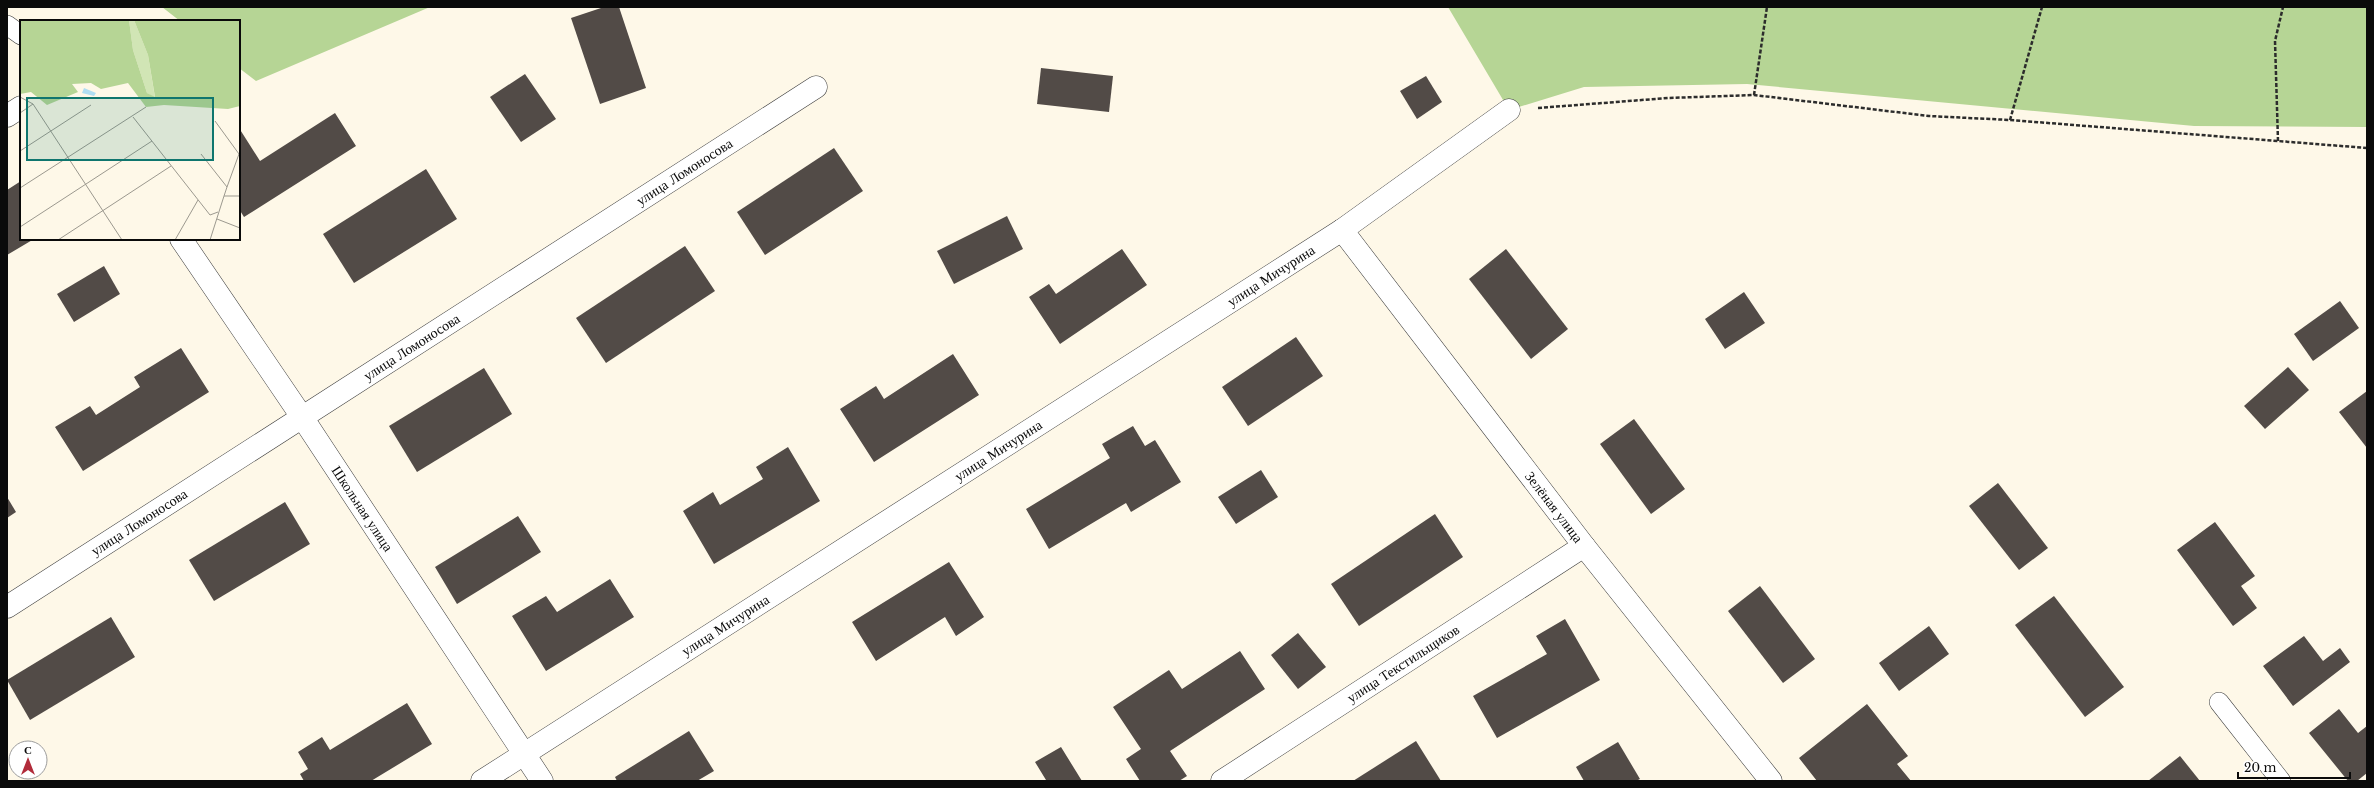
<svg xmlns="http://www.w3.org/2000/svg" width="2374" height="788" font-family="'Libre Baskerville',serif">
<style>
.forest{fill:#b6d595}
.building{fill:#524b47}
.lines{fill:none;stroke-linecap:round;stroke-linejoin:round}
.service-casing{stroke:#3d3d3d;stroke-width:20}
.minor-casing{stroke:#3d3d3d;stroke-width:23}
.path{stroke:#2c2c2c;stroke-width:2.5;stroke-dasharray:4 2;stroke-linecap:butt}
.service{stroke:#fff;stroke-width:19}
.minor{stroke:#fff;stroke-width:22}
.labels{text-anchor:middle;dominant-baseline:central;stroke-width:4;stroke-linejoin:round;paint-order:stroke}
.street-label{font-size:14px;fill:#0a0a0a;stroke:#fff}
.inset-road{fill:none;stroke:#9c998f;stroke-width:1}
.view{fill:#0f766e;fill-opacity:0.15;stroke:#0f766e;stroke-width:2}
.inset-edge{fill:none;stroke:#0a0a0a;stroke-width:2}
</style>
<rect width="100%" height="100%" fill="#fef8e8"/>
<!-- forest -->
<g class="forest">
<path d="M162,7H430L256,81L239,68V21H180Z"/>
<path d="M1448,7H2367V127L2194,126L1747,84L1584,87L1509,110Z"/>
</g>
<!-- building -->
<g class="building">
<path d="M604,7H619L646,88L600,104L571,18Z"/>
<path d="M1041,68L1113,76L1109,112L1037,104Z"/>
<path d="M525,74L556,119L521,142L490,97Z"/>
<path d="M1426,76L1442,102L1417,119L1400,91Z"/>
<path d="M335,113L356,146L244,217L239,209V128L260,161Z"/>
<path d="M834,148L863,191L765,255L737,212Z"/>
<path d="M426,169L457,219L354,283L323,234Z"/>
<path d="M21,181V239H34L7,255V190Z"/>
<path d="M1007,216L1023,249L954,284L937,251Z"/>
<path d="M685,246L715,291L606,363L576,318Z"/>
<path d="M1122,249L1147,285L1060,344L1029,297L1049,284L1056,294Z"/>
<path d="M1506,249L1568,329L1531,359L1469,279Z"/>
<path d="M104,266L120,294L74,322L57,294Z"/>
<path d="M1744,292L1765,323L1725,349L1705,319Z"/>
<path d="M2340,301L2359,328L2313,361L2294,334Z"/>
<path d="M1296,337L1323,376L1248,426L1222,387Z"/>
<path d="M181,348L209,392L83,471L55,427L90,406L96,415L140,387L134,377Z"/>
<path d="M953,354L979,395L874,462L840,409L876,386L884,399Z"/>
<path d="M2288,367L2309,390L2265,429L2244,406Z"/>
<path d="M484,368L512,414L417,472L389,426Z"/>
<path d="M2367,391V448L2339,412Z"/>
<path d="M1634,419L1685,489L1651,514L1600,444Z"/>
<path d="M1133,426L1145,446L1155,440L1181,482L1131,512L1126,503L1049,549L1026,509L1110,458L1102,444Z"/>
<path d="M788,447L820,501L714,564L683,511L713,492L720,505L763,479L756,467Z"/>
<path d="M1261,470L1278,497L1236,524L1218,497Z"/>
<path d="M1998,483L2048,548L2019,570L1969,506Z"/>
<path d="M7,497L16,512L7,518Z"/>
<path d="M285,502L310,544L214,601L189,560Z"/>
<path d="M1435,514L1463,557L1359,626L1331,584Z"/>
<path d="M518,516L541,552L457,604L435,567Z"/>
<path d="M2215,522L2255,576L2241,586L2257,608L2233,626L2177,550Z"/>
<path d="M949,562L984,617L956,636L945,617L876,661L852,622Z"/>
<path d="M610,579L634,617L546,671L512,616L546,596L557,612Z"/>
<path d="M1760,586L1815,659L1783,683L1728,611Z"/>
<path d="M2054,596L2124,687L2085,717L2015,625Z"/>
<path d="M111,617L135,657L30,720L7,680Z"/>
<path d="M1565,619L1600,680L1497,738L1473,696L1547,654L1536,636Z"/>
<path d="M1929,626L1949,654L1899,691L1879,663Z"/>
<path d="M1298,633L1326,667L1298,689L1271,655Z"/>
<path d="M2304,636L2323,661L2340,648L2350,662L2293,706L2263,666Z"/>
<path d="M1240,651L1265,689L1170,751L1187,776L1179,781H1140L1126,759L1141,749L1113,707L1169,670L1182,689Z"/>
<path d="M407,703L432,744L371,781H304L300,774L308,769L298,752L322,737L330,750Z"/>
<path d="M1867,704L1908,756L1897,764L1911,781H1817L1799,758Z"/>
<path d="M2339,709L2358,733L2367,726V773L2357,781H2348L2309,733Z"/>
<path d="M689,731L714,771L697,781H617L615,777Z"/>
<path d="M1416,741L1441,781H1353Z"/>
<path d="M1618,742L1640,779L1636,781H1584L1576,767Z"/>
<path d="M1061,747L1082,781H1044L1046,780L1035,762Z"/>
<path d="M2180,756L2200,781H2148Z"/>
</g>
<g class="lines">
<!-- service casing -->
<g class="service-casing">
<g id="service">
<path d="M7,25L21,35"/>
<path d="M2219,702L2281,781"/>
</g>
</g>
<!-- minor casing -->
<g class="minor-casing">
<g id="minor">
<path d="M7,116L21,107"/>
<path id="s1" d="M1342,230L1584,546L1771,781"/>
<path id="s2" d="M181,239L302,417L542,781"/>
<path id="s3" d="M7,607L816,87"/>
<path id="s4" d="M482,781L1342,230L1509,110"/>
<path id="s5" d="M1222,781L1584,546"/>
</g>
</g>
<!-- path -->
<g class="path">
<path d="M1754,95L1767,7"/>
<path d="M1538,108L1668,98L1754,95L1929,116L2010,120L2367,148"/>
<path d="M2010,120L2042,7"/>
<path d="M2278,141L2275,41L2283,7"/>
</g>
<!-- service -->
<use href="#service" class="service"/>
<!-- minor -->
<use href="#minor" class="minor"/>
</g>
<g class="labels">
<!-- street labels -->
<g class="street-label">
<text stroke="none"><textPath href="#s3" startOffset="805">улица Ломоносова</textPath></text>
<text stroke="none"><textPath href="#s4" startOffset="937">улица Мичурина</textPath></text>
<text stroke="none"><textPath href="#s3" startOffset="481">улица Ломоносова</textPath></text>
<text stroke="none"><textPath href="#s4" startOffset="613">улица Мичурина</textPath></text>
<text stroke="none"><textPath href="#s1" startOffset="349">Зелёная улица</textPath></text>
<text stroke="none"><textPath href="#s2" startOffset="325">Школьная улица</textPath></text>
<text stroke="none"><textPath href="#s3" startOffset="157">улица Ломоносова</textPath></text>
<text stroke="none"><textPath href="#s4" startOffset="289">улица Мичурина</textPath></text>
<text stroke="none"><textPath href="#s5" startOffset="216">улица Текстильщиков</textPath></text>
</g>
</g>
<!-- overview -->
<g transform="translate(20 20)">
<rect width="220" height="220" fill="#fef8e8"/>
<path d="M109,0H114L128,35L135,78L127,73L113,30Z" fill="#d1e5b5"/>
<path d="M0,0H109L113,30L127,73L135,77L128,35L114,0H220V86L208,89L144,85L126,87L108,63L81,69L71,63L52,64L58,72L27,85L11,72L0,74Z" fill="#b6d595"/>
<path d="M64,68L76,73L74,76L62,73Z" fill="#b0def2"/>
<path class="inset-road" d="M0,77L13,84L102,220M0,93L13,84M113,97L190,195L198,192M195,101L219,134L207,167M0,131L71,85M181,134L207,167L204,176M0,168L126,87M197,199L220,208M0,207L132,121M38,220L151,146M155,220L178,180M190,220L204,176H220"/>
<path class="view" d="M7,78H193V140H7Z"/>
<rect width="220" height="220" class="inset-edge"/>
</g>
<!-- border -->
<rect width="2374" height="788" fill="none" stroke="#0a0a0a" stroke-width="16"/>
<!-- north arrow -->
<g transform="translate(28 760)"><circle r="19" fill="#ffffff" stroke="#9d9d9d"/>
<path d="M0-3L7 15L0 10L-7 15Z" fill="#b12b3a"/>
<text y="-6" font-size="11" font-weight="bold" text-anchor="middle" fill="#0a0a0a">С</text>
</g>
<!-- scale -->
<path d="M2238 772v6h112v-6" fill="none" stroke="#0a0a0a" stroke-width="2"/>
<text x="2244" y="772" font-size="12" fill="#0a0a0a" stroke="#ffffff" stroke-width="3" paint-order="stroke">20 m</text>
</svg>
